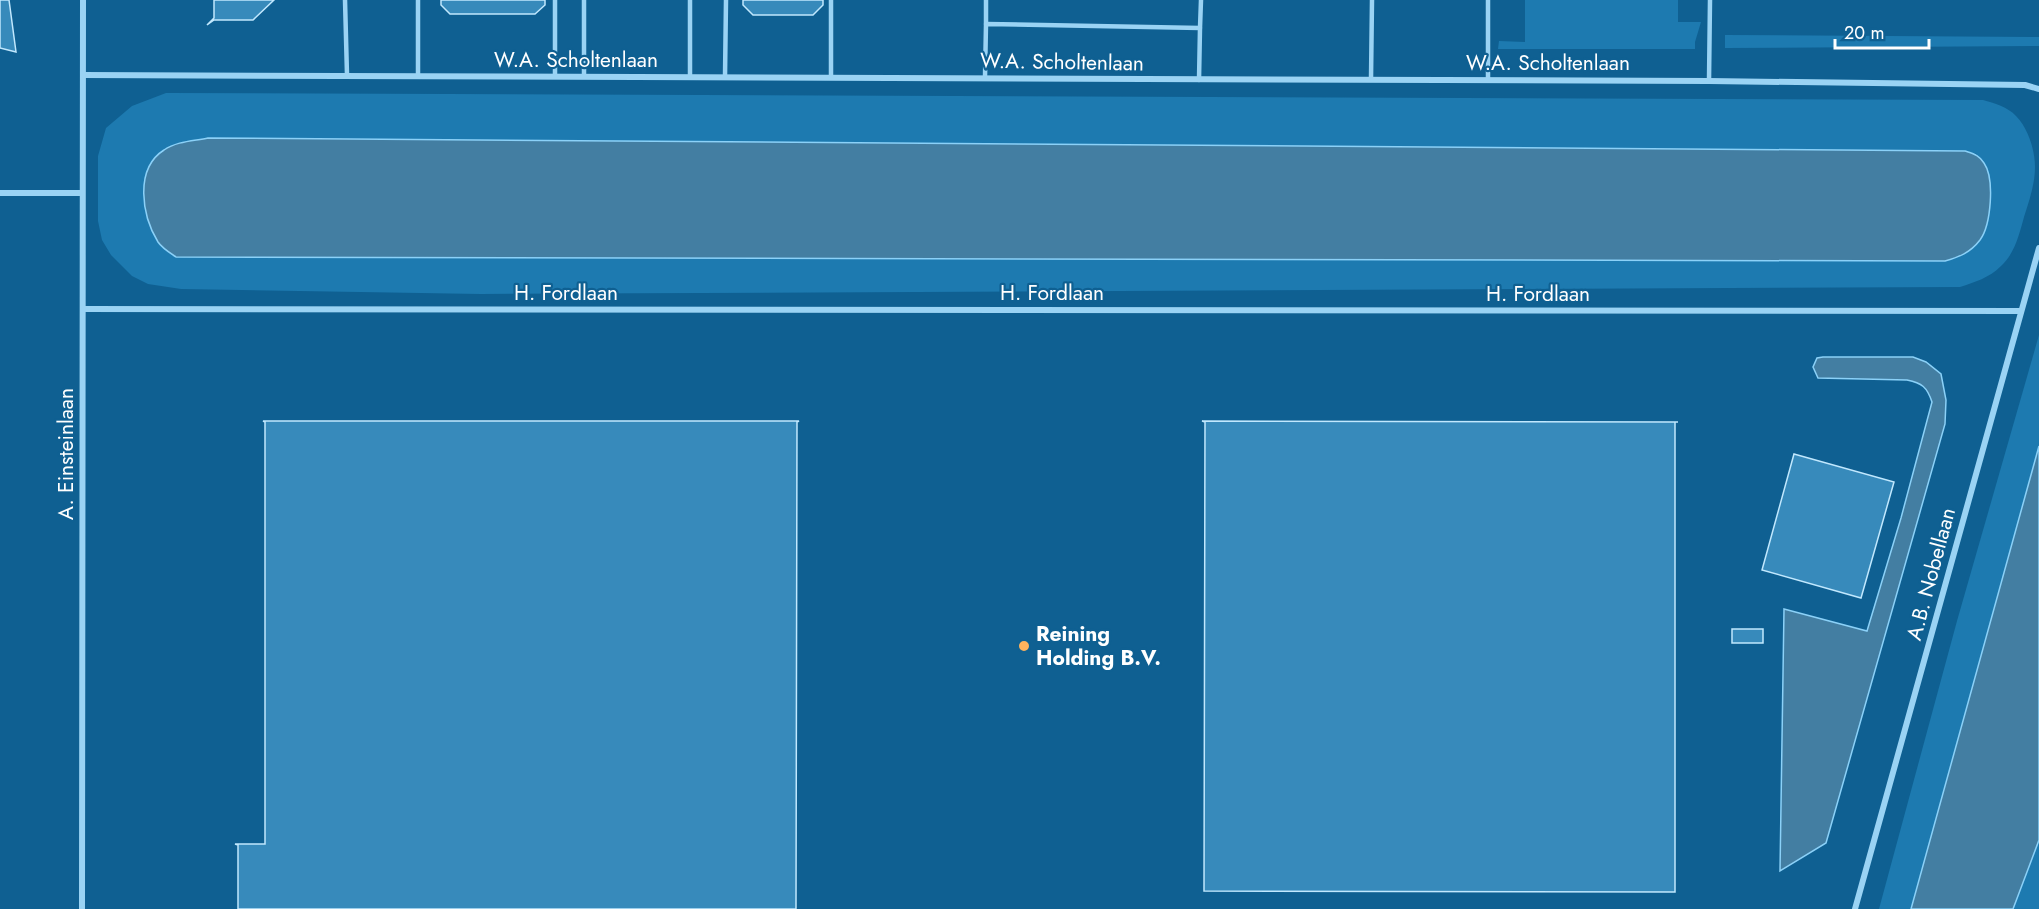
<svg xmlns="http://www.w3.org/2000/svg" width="2039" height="909" font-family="Jost,sans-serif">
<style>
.green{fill:#1d7ab0;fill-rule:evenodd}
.water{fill:#437ea2;stroke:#8bd1f8;stroke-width:1.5}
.building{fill:#378abb;stroke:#c1e8fe;stroke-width:1.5}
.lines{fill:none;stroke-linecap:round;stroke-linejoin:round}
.lane{stroke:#9ad3f4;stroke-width:4.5}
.street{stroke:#9ad3f4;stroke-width:6}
.poi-dot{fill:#ffb35d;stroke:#0f6092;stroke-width:2}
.labels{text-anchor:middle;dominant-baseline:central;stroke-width:4.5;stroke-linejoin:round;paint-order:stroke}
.street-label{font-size:21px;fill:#fff;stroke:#0f6092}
.poi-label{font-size:21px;font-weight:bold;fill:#fff;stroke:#0f6092;text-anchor:start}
</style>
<rect width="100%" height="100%" fill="#0f6092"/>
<!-- green -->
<g class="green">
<path d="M1525,0H1678V22H1701L1695,42V49H1498L1499,41L1525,42Z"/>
<path d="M1725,35L2039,37V46L1725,48Z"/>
<path d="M166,93L1983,100C1994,103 2008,107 2016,116C2028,128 2035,150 2035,167C2035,184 2029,201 2024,217C2019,235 2015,253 2001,266C1989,278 1975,282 1960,287L481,294L181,289L148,284L132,276L111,255L102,240L98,221V156L106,128L132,106ZM208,138L1965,151L1977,154L1945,261L1875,260L152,162C170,143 184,142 208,138Z"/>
<path d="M2039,335V446L1911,909H1879L1957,621Z"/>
<path d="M2039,840V909H2013Z"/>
</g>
<!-- water -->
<g class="water">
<path d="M208,138L1965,151C1974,154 1979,155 1984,163C1995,179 1991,225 1980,240C1970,253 1959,257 1945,261L176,257C170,253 162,248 158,242C142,216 134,169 164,150C177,141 194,141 208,138Z"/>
<path d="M1823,357H1913L1926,362L1941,374L1946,400L1945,424L1826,843L1780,871L1784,609L1867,631L1901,518L1932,402C1927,387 1922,383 1907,380L1818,378L1813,367L1817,358Z"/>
<path d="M2039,446V840L2013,909H1911Z"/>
</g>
<!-- building -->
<g class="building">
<path d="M0,0H9L16,52L0,48Z"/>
<path d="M214,0H274L253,20H214L207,25L214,18Z"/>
<path d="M441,0H545V5L535,14H450L441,5Z"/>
<path d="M743,0H823V5L813,15H753L743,5Z"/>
<path d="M263,421H799L797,422L796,909H238V845L235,844H265V422Z"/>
<path d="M1202,421L1678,422H1675V892L1204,891L1205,422Z"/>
<path d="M1794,454L1894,482L1861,598L1762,570Z"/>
<rect x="1732" y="629" width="31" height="14"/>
</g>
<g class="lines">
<!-- lane -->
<g class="lane">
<path d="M345,0L347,75"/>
<path d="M418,0V75"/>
<path d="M555,0V76"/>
<path d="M986,24V0"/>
<path d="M1200,28L1201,0"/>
<path d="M584,76V0"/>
<path d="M690,77V0"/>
<path d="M725,77L726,0"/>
<path d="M831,77V0"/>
<path d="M985,77L986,24L1200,28L1199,80"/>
<path d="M1371,79L1372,0"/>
<path d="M1488,80V0"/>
<path d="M1709,81L1710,0"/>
</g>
<!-- street -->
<g class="street">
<path d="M83,75L1709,81L2025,85L2039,89"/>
<path d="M0,193H82"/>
<path d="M83,309L2020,311"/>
<path d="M82,909L83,0"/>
<path d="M1855,909L2039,248"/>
</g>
</g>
<!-- markers -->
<circle class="poi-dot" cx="1024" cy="646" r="6"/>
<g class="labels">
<!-- street labels -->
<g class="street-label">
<text x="576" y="60">W.A. Scholtenlaan</text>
<text transform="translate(1062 62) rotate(1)">W.A. Scholtenlaan</text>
<text x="1548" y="63">W.A. Scholtenlaan</text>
<text x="566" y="293">H. Fordlaan</text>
<text x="1052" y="293">H. Fordlaan</text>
<text x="1538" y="294">H. Fordlaan</text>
<text transform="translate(66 454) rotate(-90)">A. Einsteinlaan</text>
<text transform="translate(1931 574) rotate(-75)">A.B. Nobellaan</text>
</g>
<!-- poi labels -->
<g class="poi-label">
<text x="1036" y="634">Reining<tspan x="1036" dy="24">Holding B.V.</tspan></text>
</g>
</g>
<!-- scale -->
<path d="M1835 39v9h94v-9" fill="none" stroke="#ffffff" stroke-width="3"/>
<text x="1844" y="39" font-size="18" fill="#ffffff" stroke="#0f6092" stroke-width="4.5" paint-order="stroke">20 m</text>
</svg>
